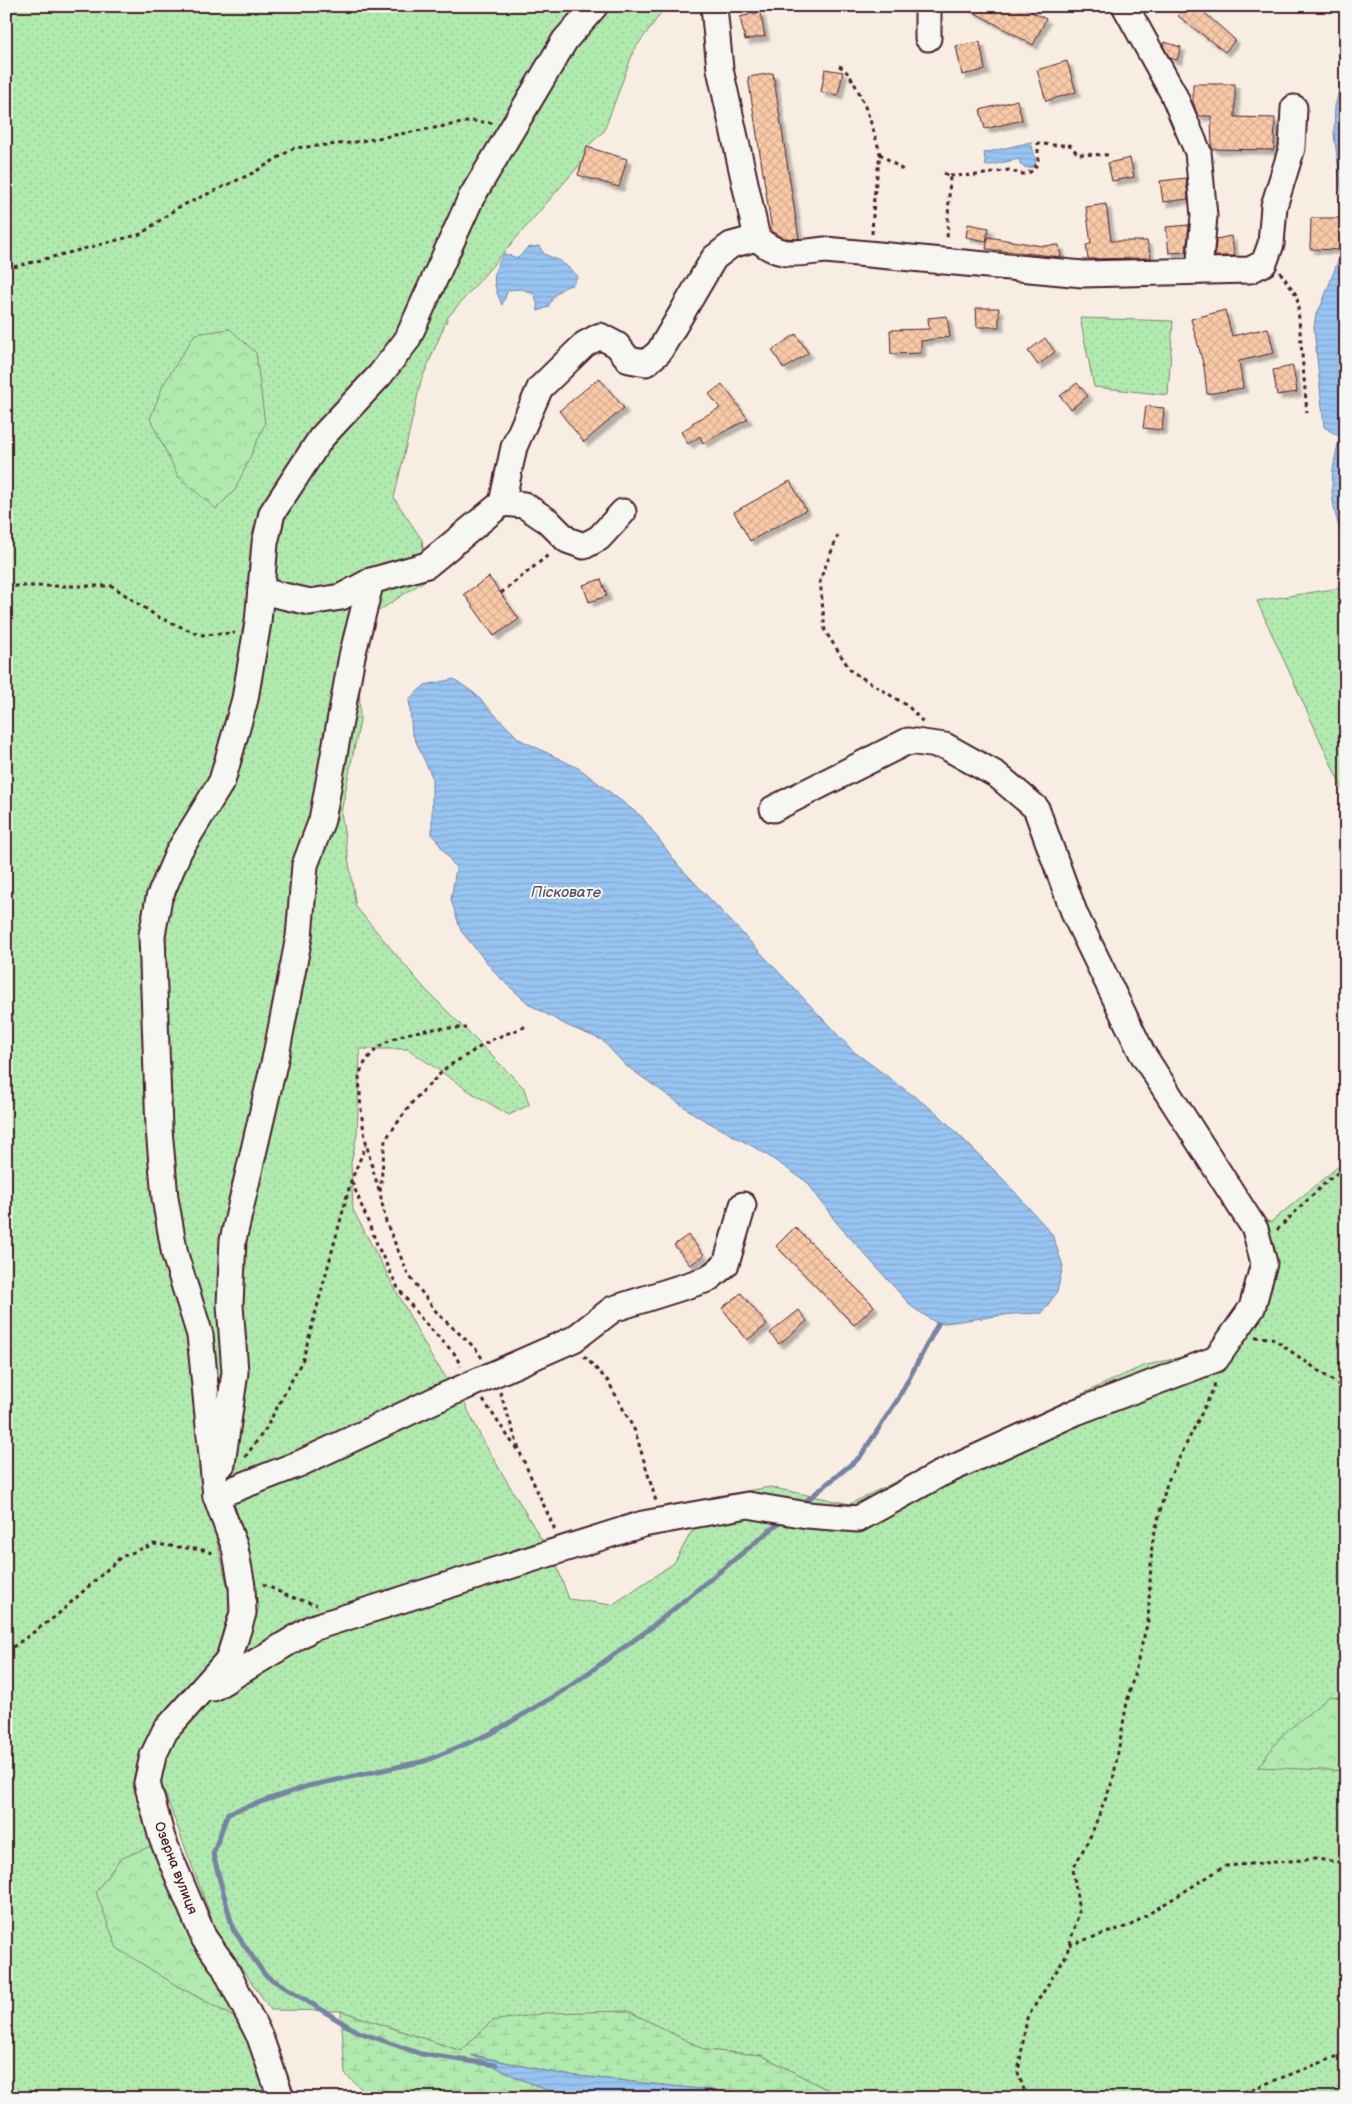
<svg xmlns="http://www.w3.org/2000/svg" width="1352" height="2104" font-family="'Balsamiq Sans',sans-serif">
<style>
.grass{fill:url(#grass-dots);stroke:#7e846d}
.forest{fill:url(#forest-crowns);stroke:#7e846d}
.wetland{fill:url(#wetland-marsh);stroke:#7e846d}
.water{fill:url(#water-rules);stroke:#7882a2}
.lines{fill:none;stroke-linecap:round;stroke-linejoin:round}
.stream{stroke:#7882a2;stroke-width:5}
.building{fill:url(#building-cross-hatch);stroke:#4a1f2b;filter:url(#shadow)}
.minor-casing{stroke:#4a1f2b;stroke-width:29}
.path{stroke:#4a1f2b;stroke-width:3;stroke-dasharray:4 4;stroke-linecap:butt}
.minor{stroke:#f6f6f2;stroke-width:25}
.labels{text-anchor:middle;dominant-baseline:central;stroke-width:4;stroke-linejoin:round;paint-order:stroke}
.street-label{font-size:14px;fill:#4a1f2b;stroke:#f6f6f2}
.water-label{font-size:15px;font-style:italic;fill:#615166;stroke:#f6f6f2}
</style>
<defs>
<pattern id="grass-dots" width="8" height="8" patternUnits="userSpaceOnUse" patternTransform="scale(1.25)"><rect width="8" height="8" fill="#b1eaaf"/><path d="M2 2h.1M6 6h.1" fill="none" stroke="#9ac897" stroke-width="1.8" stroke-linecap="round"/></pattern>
<pattern id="forest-crowns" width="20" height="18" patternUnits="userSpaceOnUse" patternTransform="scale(1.25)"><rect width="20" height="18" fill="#b1eaaf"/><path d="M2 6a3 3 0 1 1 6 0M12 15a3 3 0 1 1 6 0" fill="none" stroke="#9ac897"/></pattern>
<pattern id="wetland-marsh" width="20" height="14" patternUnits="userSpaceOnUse" patternTransform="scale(1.25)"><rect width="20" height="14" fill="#b1eaaf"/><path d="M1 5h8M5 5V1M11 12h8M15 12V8" fill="none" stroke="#9ac897"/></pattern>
<pattern id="water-rules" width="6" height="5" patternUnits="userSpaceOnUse" patternTransform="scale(1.25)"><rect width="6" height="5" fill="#97c4f1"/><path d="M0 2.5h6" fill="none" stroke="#84a8cf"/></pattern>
<pattern id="building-cross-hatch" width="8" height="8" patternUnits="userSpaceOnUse" patternTransform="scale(1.25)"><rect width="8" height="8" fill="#f9caa8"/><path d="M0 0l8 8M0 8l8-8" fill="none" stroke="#d7ad91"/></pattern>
<filter id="shadow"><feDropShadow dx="4.5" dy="4.5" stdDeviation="1" flood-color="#0004"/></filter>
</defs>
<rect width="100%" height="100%" fill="#f7ede3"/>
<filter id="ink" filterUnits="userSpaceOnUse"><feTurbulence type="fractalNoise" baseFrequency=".02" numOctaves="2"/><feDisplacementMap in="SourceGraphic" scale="10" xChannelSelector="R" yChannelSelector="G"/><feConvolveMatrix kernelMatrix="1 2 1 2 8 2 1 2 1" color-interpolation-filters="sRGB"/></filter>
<g filter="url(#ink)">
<!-- grass -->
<g class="grass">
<path d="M6,6H584L403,332L270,497L244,660L215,781L179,827L145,933L147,1053L155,1214L193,1341L202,1474L231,1603L213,1663L163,1721L153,1845L174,1984L243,2022L269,2098H6Z"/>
<path d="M604,6H666L634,50L604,131L587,147L582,162L448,317L421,381L394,498L422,540L427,579L374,614L359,657L360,721L341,812L356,907L424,988L524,1088L529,1105L509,1115L472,1093L408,1049H360L357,1134L351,1163L353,1210L431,1356L465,1404L483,1441L556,1564L569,1599L612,1605L674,1563L711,1497L770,1487L850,1504L964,1448L1143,1366L1207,1351L1250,1325L1257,1219L1271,1222L1346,1160V2098H843L761,2055L705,2050L628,2011L492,2021L461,2051L341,2011L271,2010L217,1933L157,1772L175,1736L201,1709L244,1651L259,1607L231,1502L214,1406L173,1217L159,935L165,896L227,785L280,513L329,441L387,380L475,206L569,44Z"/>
<path d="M1080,318L1173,321L1168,395L1094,387Z"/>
<path d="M1346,587V797L1257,601Z"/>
</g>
<!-- forest -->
<g class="forest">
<path d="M230,329L256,353L265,424L235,490L216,509L178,476L150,419L163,385L195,334Z"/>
<path d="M1330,1696L1346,1699V1771L1258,1767L1282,1735Z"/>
<path d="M153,1845L243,2022L174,1984L117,1948L96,1892L120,1859Z"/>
</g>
<!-- wetland -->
<path class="wetland" d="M341,2011L461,2051L492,2021L546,2013L628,2011L705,2050L761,2055L843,2098H742L737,2093L560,2074L474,2055L516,2077L566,2098H371L345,2074Z"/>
<!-- water -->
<g class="water">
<path d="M1346,66V546C1329,503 1328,481 1340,437L1324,427L1314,328L1316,314L1321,306L1342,250L1344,209L1334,134L1335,106Z"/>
<path d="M1031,142L1036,162L1033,167L1027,168L1021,165L1019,159L986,166L984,153Z"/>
<path d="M539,246L544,254L562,262L578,276L572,285C559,288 554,295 548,307L538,311L537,303L534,294L522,289L508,290L502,305C493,285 490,273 504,254L518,258L527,248Z"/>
<path d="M454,679L474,693L519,739L580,769L642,817L678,865L853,1051L938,1114L1004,1180L1052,1234L1063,1266L1057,1292L1042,1313L1012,1314L938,1324L912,1307L836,1222L807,1182L761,1151L697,1116L625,1065L602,1040L568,1026L530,1005L498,976L461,931L451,900L456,868L432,834V777L412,733L409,699L425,685Z"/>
<path d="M471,2055L560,2074L737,2093L742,2098H566L516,2077Z"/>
</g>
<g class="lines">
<!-- stream -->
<g class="stream">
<path d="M800,1506L860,1457L898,1399L938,1324"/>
<path d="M496,2065L421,2054L356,2031L265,1975L233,1929L213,1854L228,1813L308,1786L425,1761L492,1733L566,1689L648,1630L784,1519"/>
</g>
</g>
<!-- building -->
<g class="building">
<path d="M963,6H1020L1046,19L1033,45Z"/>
<path d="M1185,6H1197L1235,40L1225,52L1178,16Z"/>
<path d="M760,12L765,36L745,40L740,17Z"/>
<path d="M980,42L985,70L962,75L956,46Z"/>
<path d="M1164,42L1181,47L1177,60L1170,58L1163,46Z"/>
<path d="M1067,61L1076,92L1046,101L1037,70Z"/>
<path d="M825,69L843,72L838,95L821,92Z"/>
<path d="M773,73L799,239L784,238L772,231L748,77Z"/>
<path d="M1193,84H1235V117L1275,118L1274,150L1212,149L1211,116H1198L1193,102Z"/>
<path d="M1017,100L1022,120L985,129L980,110Z"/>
<path d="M587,147L627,159L619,187L578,175Z"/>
<path d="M1130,158L1134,177L1112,181L1108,163Z"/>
<path d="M1186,178L1188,199L1163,202L1160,181Z"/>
<path d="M1106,204L1111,241H1147L1151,258L1088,259L1086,245L1091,244L1086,207Z"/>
<path d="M1311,218H1343L1342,250L1310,249Z"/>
<path d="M968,224L989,228L986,241L966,237Z"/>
<path d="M1189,225L1186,252L1169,253L1166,227Z"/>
<path d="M1231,236L1235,256H1215L1216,239Z"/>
<path d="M988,237L1042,246L1059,245L1061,257L986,249Z"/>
<path d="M976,308H999V327H977Z"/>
<path d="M1225,310L1232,336L1268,328L1274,353L1239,361L1243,388L1207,394L1204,367L1191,319Z"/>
<path d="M947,316L950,337L921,341V353L891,354L890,330L929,329L928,318Z"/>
<path d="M796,334L808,353L784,369L772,350Z"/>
<path d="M1045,338L1055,352L1038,365L1028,351Z"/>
<path d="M1293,366L1297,392L1277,395L1273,370Z"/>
<path d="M599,378L624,408L584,442L559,411Z"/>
<path d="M1077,383L1088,396L1071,409L1060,396Z"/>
<path d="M722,384L748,419L703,443L700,436L688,444L681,432L693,424L692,423L720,408L709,394Z"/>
<path d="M1146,406L1164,408L1162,430L1143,428Z"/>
<path d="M790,481L806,510L750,541L734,512Z"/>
<path d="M489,577L519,619L494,636L464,594Z"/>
<path d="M601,579L607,596L589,602L583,585Z"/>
<path d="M795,1227L874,1306L854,1325L776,1246Z"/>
<path d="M688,1235L704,1255L690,1265L674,1245Z"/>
<path d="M741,1293L767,1325L747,1340L722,1308Z"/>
<path d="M799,1310L807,1321L779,1344L770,1333Z"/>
</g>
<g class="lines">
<!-- minor casing -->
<g class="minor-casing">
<g id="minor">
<path d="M714,6L720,69L757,238C779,259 798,253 825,250L1083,274L1250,270L1264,263L1271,244L1274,206L1292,148L1294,108"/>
<path d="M928,6V38"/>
<path d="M1125,6L1173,93L1198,152L1204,216L1199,271"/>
<path d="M502,503L524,505L548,521L567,540L584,546L599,538L623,512"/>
<path d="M261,591L310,602L341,597L371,581L427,565L502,503L514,447L540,388L585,344L600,336L617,345L629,360L646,363L659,352L714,258L731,245L757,238"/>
<path d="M222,1464L235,1372L230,1305L233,1240L276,1055L299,937L305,865L322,820L352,656L371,581"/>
<path d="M216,1496L301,1463L435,1400L574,1339L613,1309L708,1279L726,1264L743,1205"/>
<path d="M213,1688L312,1628L643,1524L748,1505L807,1515L858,1519L938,1475L1076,1412L1216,1359L1252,1308L1264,1263L1255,1229L1142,1053L1075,915L1036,808L997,775L945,746L908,741L773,809"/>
<path d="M281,2098L260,2037L224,1966L204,1938L162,1838L147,1783L153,1756L165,1731L229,1659L243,1613L242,1586L235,1548L216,1496L200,1335L175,1255L165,1198L159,1129L152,935L159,898L179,851L222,781L245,699L258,622L265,543L272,513L321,438L380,375L407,340L471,198L565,40L595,6"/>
</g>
</g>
<!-- path -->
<g class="path">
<path d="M839,66C857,73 876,136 880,154"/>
<path d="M944,173L950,176L947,241"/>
<path d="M950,176L979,175L1009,170L1020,174H1026L1034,170L1038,161V143L1049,145H1070L1078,154L1108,155"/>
<path d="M872,234L874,197L880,154L903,170"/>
<path d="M6,269L141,234L177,208L253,173L294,148L350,143L473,121L493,123"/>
<path d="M1280,272L1297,296L1307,413"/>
<path d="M838,535L820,580L825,631L851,671L908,706L923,722"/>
<path d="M6,586H112L158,617L200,635L235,633"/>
<path d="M501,593L551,553"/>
<path d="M352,1182L379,1249L398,1288L423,1321L454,1353L461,1366"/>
<path d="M379,1190C369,1158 361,1127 360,1092C360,1086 358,1078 360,1073C375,1032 428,1027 466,1028"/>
<path d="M1277,1230L1326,1182L1346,1166"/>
<path d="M1255,1337L1272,1338L1346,1390"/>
<path d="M584,1356L608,1381L635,1431L656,1501"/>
<path d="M482,1358L475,1348L438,1314L408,1274L386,1222L380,1193L385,1140L414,1100L447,1067L493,1039L527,1026"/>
<path d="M500,1392L521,1455L555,1530"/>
<path d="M483,1400L518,1451"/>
<path d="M245,1457L265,1430L303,1359L351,1181L366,1145"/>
<path d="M263,1584L288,1596L317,1605"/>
<path d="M6,1652L56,1616L121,1557L154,1544L203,1550L216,1554"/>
<path d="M1069,1945L1131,1925L1225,1866L1316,1859L1346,1863"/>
<path d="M1027,2098L1018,2073L1027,2018L1066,1956L1079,1912L1073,1869L1091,1835L1113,1780L1127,1702L1148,1621L1152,1544L1167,1483L1214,1388L1215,1380"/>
<path d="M1229,2098L1346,2053"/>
</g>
<!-- minor -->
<use href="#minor" class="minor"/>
</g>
</g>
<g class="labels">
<!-- street labels -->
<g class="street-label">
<text transform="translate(176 1868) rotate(69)">Озерна вулиця</text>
</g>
<!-- water labels -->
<g class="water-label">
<text x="566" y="892">Пісковате</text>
</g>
</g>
<!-- margin -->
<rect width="1352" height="2104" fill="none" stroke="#f6f6f2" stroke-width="25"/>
<rect x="12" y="12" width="1327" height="2079" fill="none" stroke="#4a1f2b" stroke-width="2" filter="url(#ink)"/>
</svg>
